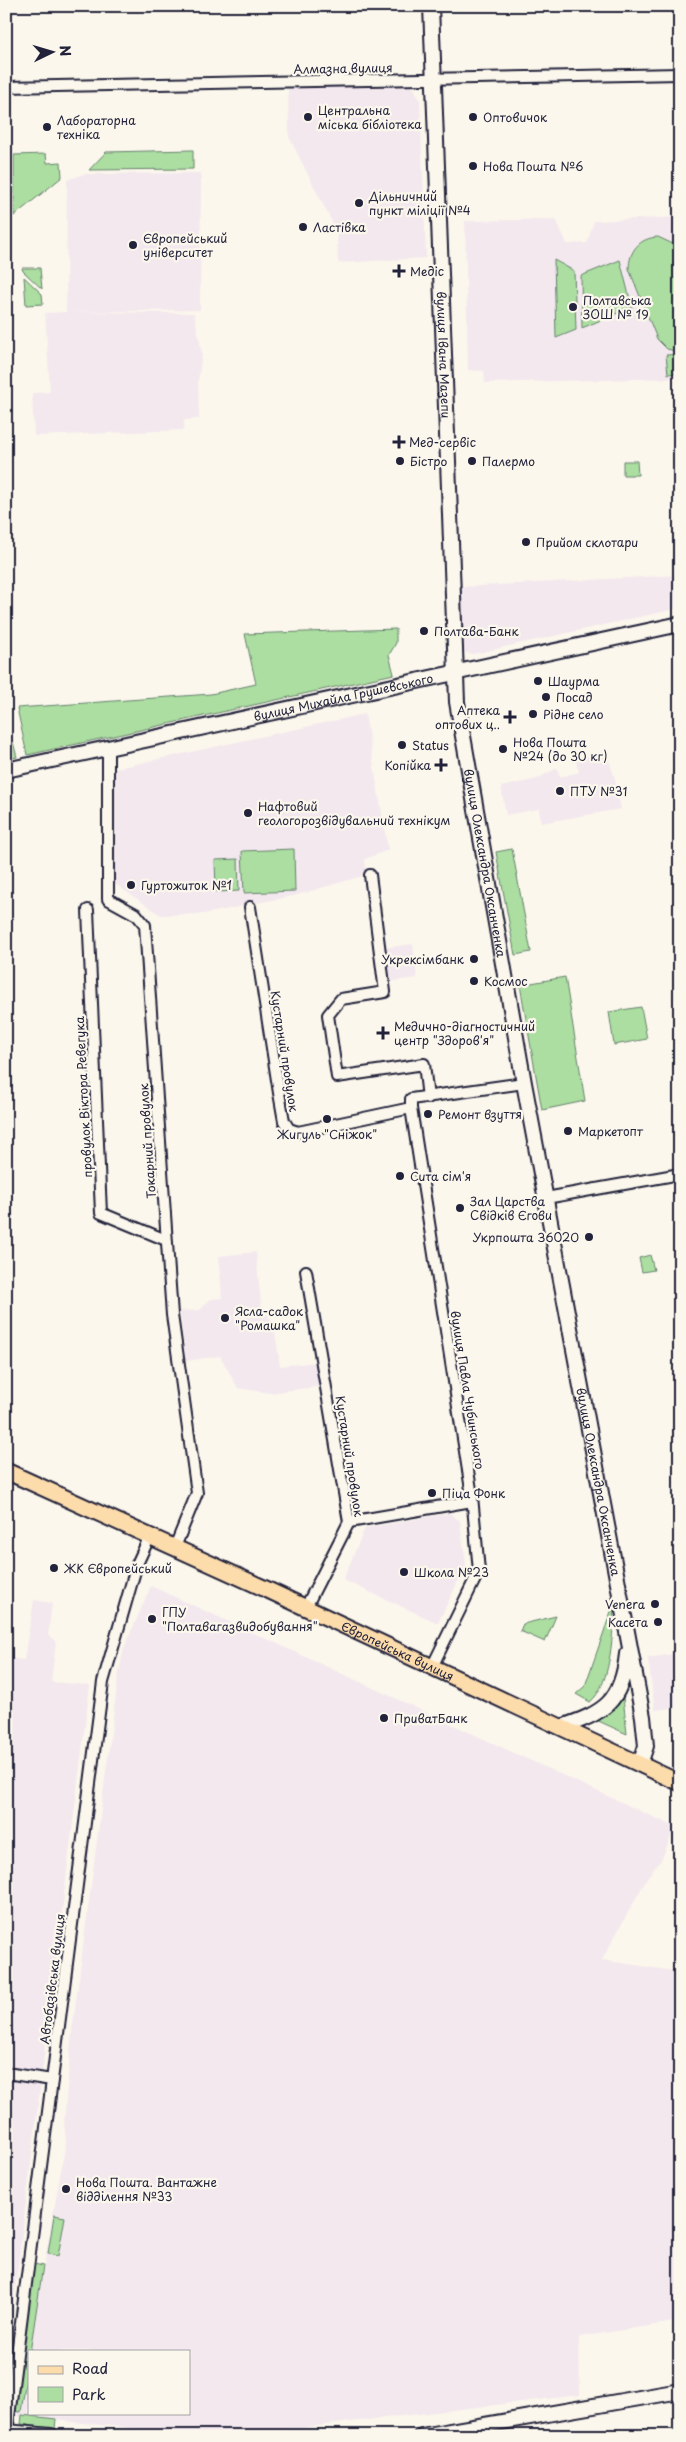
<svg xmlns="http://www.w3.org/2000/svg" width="686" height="2442" font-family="'Playpen Sans',sans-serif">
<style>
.built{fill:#f3e8ee}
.green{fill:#abdea0;stroke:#66806e}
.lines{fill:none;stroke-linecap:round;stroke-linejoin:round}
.street-casing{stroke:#22223b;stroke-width:14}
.secondary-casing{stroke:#22223b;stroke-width:18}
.primary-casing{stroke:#22223b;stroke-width:19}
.street{stroke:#fbf7ec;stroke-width:10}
.secondary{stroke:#fbf7ec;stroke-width:14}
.primary{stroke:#fddcac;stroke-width:15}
.poi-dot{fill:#22223b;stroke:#fbf7ec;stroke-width:2}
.labels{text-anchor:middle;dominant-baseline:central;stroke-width:4.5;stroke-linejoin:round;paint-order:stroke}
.street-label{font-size:12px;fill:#22223b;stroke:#fbf7ec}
.poi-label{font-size:12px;fill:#22223b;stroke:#fbf7ec;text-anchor:start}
</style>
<rect width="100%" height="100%" fill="#fbf7ec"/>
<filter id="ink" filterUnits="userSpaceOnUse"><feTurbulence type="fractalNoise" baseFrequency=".02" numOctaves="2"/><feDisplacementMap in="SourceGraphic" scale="10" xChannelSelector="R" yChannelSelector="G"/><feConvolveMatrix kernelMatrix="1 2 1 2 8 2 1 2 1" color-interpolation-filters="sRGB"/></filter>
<g filter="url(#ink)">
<!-- built -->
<g class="built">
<path d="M409,84L414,88L420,101L426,258L338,263L337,232L289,137L288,86Z"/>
<path d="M201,173L200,310L69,312L194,313L202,353L198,381L199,419L184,420V430L34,436L32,393L50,392L45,313L66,312L67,180L84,174Z"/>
<path d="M680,217V378L485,383L484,371L468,370L465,221L556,219L567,244L587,243L594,221Z"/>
<path d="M680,575V608L473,654L465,653L462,646L460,587Z"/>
<path d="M365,714L388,850L365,859L366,875L297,895L204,914L161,915L115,884L113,769Z"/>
<path d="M606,751L615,779L621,809L541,823L539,809L506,815L501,787L537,779L557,768L560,777L579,772L575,759Z"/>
<path d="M413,944L417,978L387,982L383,948Z"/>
<path d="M256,1252L261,1305L274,1325L280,1366L318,1362L322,1386L270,1393L238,1388L220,1356L186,1361L180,1311L200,1310L210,1299L222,1298L219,1256Z"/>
<path d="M450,1513L460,1521L466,1565L438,1623L343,1580L365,1528Z"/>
<path d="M151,1586L675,1827L661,1860L648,1876L602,1960L680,1972V2321L579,2337L580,2395L292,2429L195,2435L17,2416L29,2354V2413H189V2351H29L66,2142L64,2122L72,2031L119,1672L124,1648Z"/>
<path d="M34,1600L52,1603L48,1635L56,1641L51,1682L90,1685L6,2364V1658L24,1660Z"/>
<path d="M680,1653V1707L655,1710L648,1658Z"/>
</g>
<!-- green -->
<g class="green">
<path d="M193,150V169L89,170L106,152Z"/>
<path d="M46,154L47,163L61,162L62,177L14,216V155Z"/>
<path d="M658,237L673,244L680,253V352L667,349L657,339L629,269C629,251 639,238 658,237Z"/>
<path d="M554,260L574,271L576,330L556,338Z"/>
<path d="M620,260L632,307L582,328L581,276Z"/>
<path d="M22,268H40L42,289L23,271Z"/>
<path d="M24,277L42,294L43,304L26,305Z"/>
<path d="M680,354V373L668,374L666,355Z"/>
<path d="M623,461H637L638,475H623Z"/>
<path d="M396,629V643L389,655L394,674L27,755L17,708L211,694L256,684L245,634Z"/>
<path d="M6,742H13L17,757L6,759Z"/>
<path d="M294,849L295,891L244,893L242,851Z"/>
<path d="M512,849L531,952L515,955L496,852Z"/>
<path d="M238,859L239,891L216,892L215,860Z"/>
<path d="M565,977L585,1101L542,1110L520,985Z"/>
<path d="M641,1007L647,1039L614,1045L609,1012Z"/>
<path d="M650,1255L654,1270L642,1272L639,1258Z"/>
<path d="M614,1603C613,1630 612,1684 590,1702L576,1694L585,1686Z"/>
<path d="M556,1616L545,1642L520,1631L523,1624Z"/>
<path d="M619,1697H623L627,1734L594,1719Z"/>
<path d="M54,2215L65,2217L58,2256L48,2254Z"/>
<path d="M34,2264L43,2266L21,2412L12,2411Z"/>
<path d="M22,2415L56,2419L55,2429L21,2424Z"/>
</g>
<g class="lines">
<!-- street casing -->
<g class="street-casing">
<g id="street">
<path d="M6,87L680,74"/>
<path d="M108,748V899L137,915L145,925L172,1315L197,1493L175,1547"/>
<path d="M370,875L385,992L341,999L328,1015L337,1077L424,1064L428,1098"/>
<path d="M250,907L279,1093L284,1121L289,1129L298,1132L411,1108V1099L524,1083"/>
<path d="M88,910L101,1213L166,1240"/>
<path d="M411,1108L472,1496L479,1571L432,1667"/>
<path d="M546,1198L680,1174"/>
<path d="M349,1522L472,1501"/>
<path d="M306,1607L349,1522L306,1271"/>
<path d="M6,2073L52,2080"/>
<path d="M7,2432L103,1682L137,1564L150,1536"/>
</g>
</g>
<!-- secondary casing -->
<g class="secondary-casing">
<g id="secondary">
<path id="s1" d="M431,6L457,702L524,1083L643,1717L646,1746L640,1764"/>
<path id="s2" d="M6,770L680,624"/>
<path d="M561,1727C604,1713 622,1702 627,1654"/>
<path d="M6,2432L51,2436"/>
<path d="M421,2436L680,2391"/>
</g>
</g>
<!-- primary casing -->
<g class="primary-casing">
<g id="primary">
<path id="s3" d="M6,1471L268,1590L680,1783"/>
</g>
</g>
<!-- street -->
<use href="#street" class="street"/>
<!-- secondary -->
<use href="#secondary" class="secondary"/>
<!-- primary -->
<use href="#primary" class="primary"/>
</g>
</g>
<!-- markers -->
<g class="poi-dot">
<circle cx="308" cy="117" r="5"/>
<circle cx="473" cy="117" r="5"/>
<circle cx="47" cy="127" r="5"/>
<circle cx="473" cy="166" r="5"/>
<circle cx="359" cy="203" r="5"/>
<circle cx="303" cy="227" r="5"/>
<circle cx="133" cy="245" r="5"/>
<path d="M396.5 263.5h5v5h5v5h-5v5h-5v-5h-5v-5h5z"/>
<circle cx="573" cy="307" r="5"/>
<path d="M396.5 434.5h5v5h5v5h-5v5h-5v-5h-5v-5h5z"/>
<circle cx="400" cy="461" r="5"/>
<circle cx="472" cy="461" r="5"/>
<circle cx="526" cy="542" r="5"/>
<circle cx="424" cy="631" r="5"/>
<circle cx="538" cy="681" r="5"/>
<circle cx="546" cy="697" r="5"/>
<circle cx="533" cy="714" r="5"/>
<path d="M507.5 709.5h5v5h5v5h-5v5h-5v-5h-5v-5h5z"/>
<circle cx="402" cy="745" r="5"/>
<circle cx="503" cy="749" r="5"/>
<path d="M438.5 757.5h5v5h5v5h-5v5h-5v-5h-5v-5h5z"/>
<circle cx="560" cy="791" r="5"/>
<circle cx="248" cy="813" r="5"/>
<circle cx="131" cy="885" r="5"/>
<circle cx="474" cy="959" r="5"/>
<circle cx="474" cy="981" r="5"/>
<path d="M380.5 1025.5h5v5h5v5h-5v5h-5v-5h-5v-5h5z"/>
<circle cx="428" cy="1114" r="5"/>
<circle cx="327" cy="1119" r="5"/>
<circle cx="568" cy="1131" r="5"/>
<circle cx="400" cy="1176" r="5"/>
<circle cx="460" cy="1208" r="5"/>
<circle cx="589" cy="1237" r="5"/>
<circle cx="225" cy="1318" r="5"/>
<circle cx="432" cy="1493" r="5"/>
<circle cx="54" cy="1568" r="5"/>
<circle cx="404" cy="1572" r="5"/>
<circle cx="655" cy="1604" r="5"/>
<circle cx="152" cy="1619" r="5"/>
<circle cx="658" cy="1622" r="5"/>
<circle cx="384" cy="1718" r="5"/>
<circle cx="66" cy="2189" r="5"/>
</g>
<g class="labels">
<!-- street labels -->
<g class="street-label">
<text transform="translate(343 68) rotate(-1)">Алмазна вулиця</text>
<text stroke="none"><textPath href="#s1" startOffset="349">вулиця Івана Мазепи</textPath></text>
<text stroke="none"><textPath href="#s2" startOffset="345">вулиця Михайла Грушевського</textPath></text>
<text stroke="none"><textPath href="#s1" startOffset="860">вулиця Олександра Оксанченка</textPath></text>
<text transform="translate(285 1051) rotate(81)">Кустарний провулок</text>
<text transform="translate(83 1097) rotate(-93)">провулок Віктора Ревегука</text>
<text transform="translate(147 1141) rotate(-94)">Токарний провулок</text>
<text transform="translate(468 1390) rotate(81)">вулиця Павла Чубинського</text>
<text transform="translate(350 1456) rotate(81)">Кустарний провулок</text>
<text stroke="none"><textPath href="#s1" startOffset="1489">вулиця Олександра Оксанченка</textPath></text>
<text stroke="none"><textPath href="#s3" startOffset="431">Європейська вулиця</textPath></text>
<text transform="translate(52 1979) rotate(-83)">Автобазівська вулиця</text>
</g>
<!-- poi labels -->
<g class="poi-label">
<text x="318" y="110">Центральна<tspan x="318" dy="14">міська бібліотека</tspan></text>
<text x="483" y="117">Оптовичок</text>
<text x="57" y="120">Лабораторна<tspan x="57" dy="14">техніка</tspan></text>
<text x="483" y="166">Нова Пошта №6</text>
<text x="369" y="196">Дільничний<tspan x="369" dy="14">пункт міліції №4</tspan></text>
<text x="313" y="227">Ластівка</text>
<text x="143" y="238">Європейський<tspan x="143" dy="14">університет</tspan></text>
<text x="410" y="271">Медіс</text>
<text x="583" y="300">Полтавська<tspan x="583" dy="14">ЗОШ № 19</tspan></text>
<text x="409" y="442">Мед-сервіс</text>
<text x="410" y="461">Бістро</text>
<text x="482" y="461">Палермо</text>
<text x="536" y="542">Прийом склотари</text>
<text x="434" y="631">Полтава-Банк</text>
<text x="548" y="681">Шаурма</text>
<text x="556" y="697">Посад</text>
<text x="500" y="710" text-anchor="end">Аптека<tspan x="500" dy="14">оптових ц‥</tspan></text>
<text x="543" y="714">Рідне село</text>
<text x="513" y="742">Нова Пошта<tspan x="513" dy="14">№24 (до 30 кг)</tspan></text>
<text x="412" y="745">Status</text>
<text x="431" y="765" text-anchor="end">Копійка</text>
<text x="570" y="791">ПТУ №31</text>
<text x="258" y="806">Нафтовий<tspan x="258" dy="14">геологорозвідувальний технікум</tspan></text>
<text x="141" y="885">Гуртожиток №1</text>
<text x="464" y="959" text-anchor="end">Укрексімбанк</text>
<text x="484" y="981">Космос</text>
<text x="394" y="1026">Медично-діагностичний<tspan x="394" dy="14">центр "Здоров'я"</tspan></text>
<text x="438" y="1114">Ремонт взуття</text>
<text x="578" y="1131">Маркетопт</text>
<text x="327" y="1134" text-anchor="middle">Жигуль "Сніжок"</text>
<text x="410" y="1176">Сита сім'я</text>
<text x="470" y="1201">Зал Царства<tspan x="470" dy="14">Cвідків Єгови</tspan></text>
<text x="579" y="1237" text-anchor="end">Укрпошта 36020</text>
<text x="235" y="1311">Ясла-садок<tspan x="235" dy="14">"Ромашка"</tspan></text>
<text x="442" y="1493">Піца Фонк</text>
<text x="64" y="1568">ЖК Європейський</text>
<text x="414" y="1572">Школа №23</text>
<text x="645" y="1604" text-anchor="end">Venera</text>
<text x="162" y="1612">ГПУ<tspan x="162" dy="14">"Полтавагазвидобування"</tspan></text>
<text x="648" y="1622" text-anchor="end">Касета</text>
<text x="394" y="1718">ПриватБанк</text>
<text x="76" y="2182">Нова Пошта. Вантажне<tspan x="76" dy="14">відділення №33</tspan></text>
</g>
</g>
<!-- margin -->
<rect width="686" height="2442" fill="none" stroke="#fbf7ec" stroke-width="25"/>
<rect x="12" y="12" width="661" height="2417" fill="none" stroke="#22223b" stroke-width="2" filter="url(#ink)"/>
<!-- legend -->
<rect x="28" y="2350" width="162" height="65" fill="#fbf7ec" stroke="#a4a2a5"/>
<rect x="38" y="2366" width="25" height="8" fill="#fddcac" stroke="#a4a2a5"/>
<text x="72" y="2374" font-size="15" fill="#22223b">Road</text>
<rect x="38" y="2387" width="25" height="15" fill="#abdea0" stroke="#a4a2a5"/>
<text x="72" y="2400" font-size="15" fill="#22223b">Park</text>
<!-- north arrow -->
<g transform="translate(52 52) rotate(85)" stroke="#fbf7ec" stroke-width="4" paint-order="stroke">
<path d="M0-4L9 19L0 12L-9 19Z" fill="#22223b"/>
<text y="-8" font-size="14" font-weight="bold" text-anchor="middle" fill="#22223b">N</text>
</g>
</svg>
